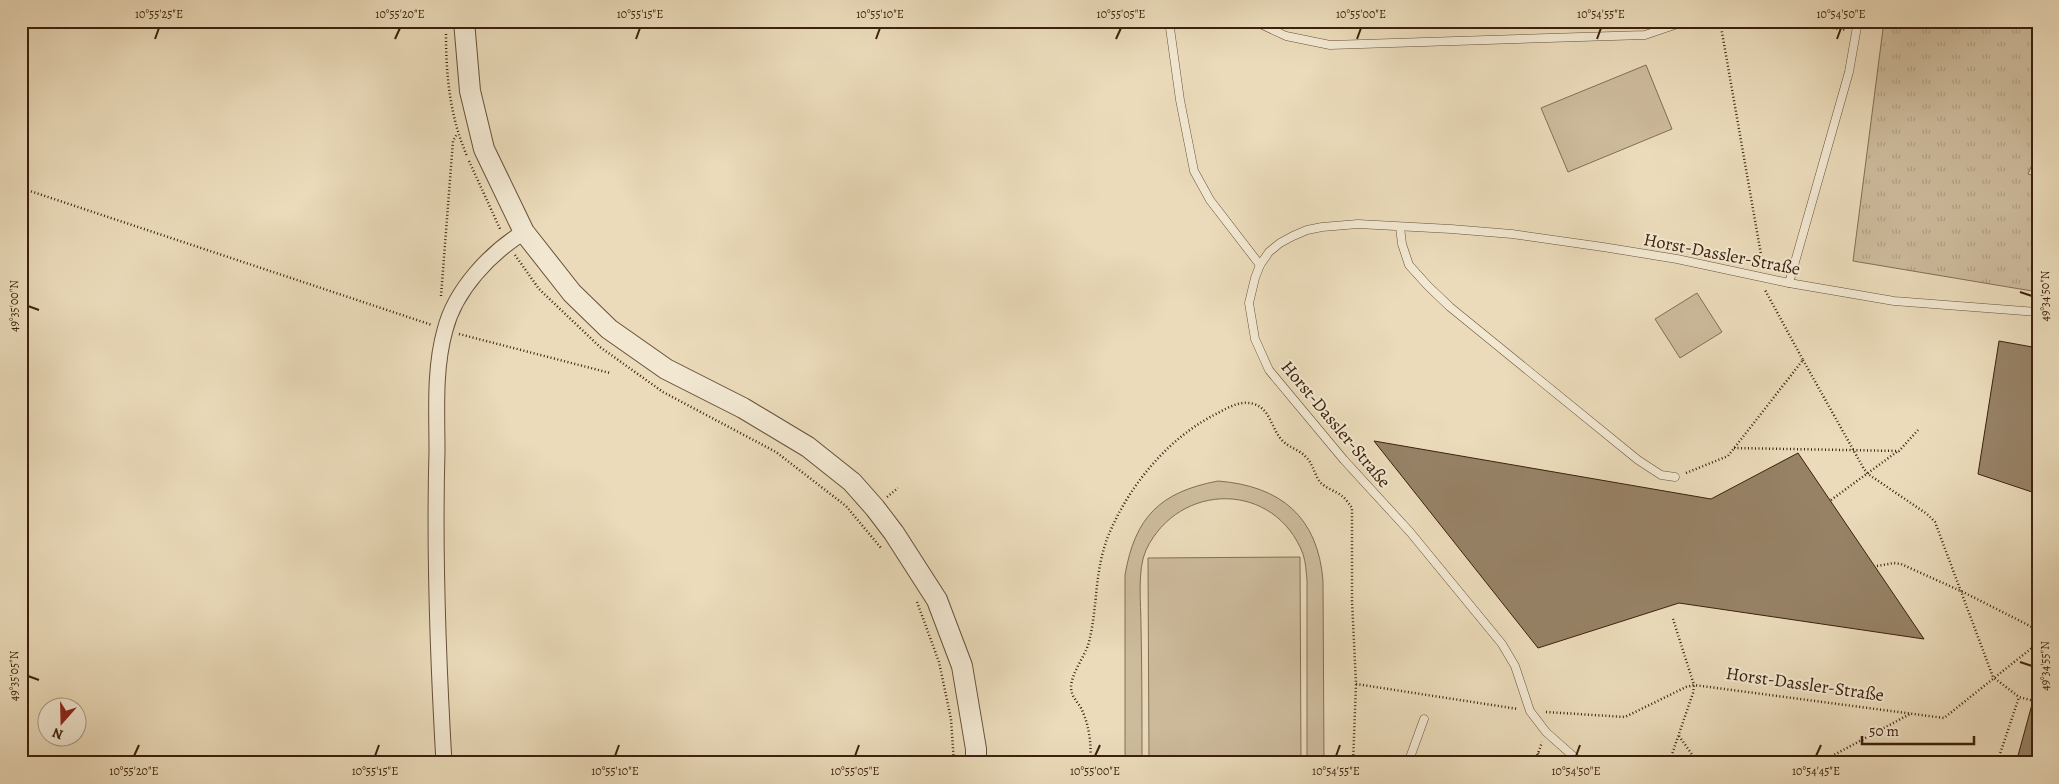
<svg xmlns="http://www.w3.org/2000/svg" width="2059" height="784" font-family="Alegreya,serif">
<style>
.grass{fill:url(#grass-tufts);stroke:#846e54}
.green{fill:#cdbb9c;stroke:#846e54}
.building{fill:#978266;stroke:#3c210c}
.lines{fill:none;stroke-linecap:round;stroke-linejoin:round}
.service-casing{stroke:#685038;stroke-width:9}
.minor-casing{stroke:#685038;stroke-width:17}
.tertiary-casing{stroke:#685038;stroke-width:22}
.path{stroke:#3c210c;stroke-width:2.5;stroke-dasharray:1 2.5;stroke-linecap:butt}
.service{stroke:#f2e8d2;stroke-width:8}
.minor{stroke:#f2e8d2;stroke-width:15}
.tertiary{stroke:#f2e8d2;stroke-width:20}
.ticks{fill:none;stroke:#3c210c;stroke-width:2}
.labels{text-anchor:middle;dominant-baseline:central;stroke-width:4;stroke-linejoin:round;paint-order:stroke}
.street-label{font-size:18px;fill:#3c210c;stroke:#f2e8d2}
.neatline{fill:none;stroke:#3c210c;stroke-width:2}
.ticks-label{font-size:12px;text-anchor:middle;fill:#3c210c}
</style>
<defs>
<pattern id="grass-tufts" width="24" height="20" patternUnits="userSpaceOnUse" patternTransform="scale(1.25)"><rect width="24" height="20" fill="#cdbb9c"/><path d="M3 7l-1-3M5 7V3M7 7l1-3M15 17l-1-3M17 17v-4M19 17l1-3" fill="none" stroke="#b1a085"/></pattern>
</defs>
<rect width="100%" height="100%" fill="#ebdbba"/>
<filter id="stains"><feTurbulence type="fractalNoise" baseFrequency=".004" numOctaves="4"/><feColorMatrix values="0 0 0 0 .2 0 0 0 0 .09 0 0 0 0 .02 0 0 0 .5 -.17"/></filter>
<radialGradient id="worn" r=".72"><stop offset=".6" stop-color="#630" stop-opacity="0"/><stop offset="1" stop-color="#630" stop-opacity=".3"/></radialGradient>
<!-- grass -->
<path class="grass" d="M1884,21H2038V151L2028,174L2038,177V292L1853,261Z"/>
<!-- green -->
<g class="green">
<path d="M1646,65L1672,129L1568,172L1541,108Z"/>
<path d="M1697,293L1722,332L1680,358L1655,319Z"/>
<path d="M1218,481C1281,486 1318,517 1323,581L1324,763H1307V580C1306,572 1306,563 1303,554C1275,481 1179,481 1146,550C1137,570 1141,604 1141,626C1142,671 1142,717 1142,763H1125V575C1135,517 1160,492 1218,481Z"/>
<path d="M1300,557L1301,763H1149L1148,558Z"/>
</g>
<!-- building -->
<g class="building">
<path d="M1999,341L2038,348V494L1978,474Z"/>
<path d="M1374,441L1711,499L1798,453L1924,639L1679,603L1538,648Z"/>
<path d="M2034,697H2038V763H2016Z"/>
</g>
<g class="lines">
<!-- service casing -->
<g class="service-casing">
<g id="service">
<path d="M1169,21L1180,100L1194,171L1210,200L1260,265"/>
<path d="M1254,21L1286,36L1330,45L1645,35L1686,21"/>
<path d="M1400,227L1402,244L1409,265L1428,286L1450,307L1638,460L1661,475L1675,477"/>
<path d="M1789,283L1849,72L1858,21"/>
<path d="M1408,763L1424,719"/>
<path d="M1581,763L1546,732L1530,711L1515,666L1502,644L1410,532L1344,460L1269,370L1255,339L1249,303L1255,278L1260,265L1269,252L1280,243L1293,236L1307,230L1322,227L1358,224L1451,229L1512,234L1603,247L1677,259L1789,283L1894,301L2038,312"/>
</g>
</g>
<!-- minor casing -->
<g class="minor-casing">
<path id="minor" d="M444,763C438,659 434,555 437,451C437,412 434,369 445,330C455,290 490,253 524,232"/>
</g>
<!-- tertiary casing -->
<g class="tertiary-casing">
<path id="tertiary" d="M464,21L470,91L484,149L524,232L572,293L609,329L666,369L743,408L808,447L852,482L875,508L894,533L937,600L962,666L976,749V763"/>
</g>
<!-- path -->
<g class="path">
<path d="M1720,21L1763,266"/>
<path d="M1788,21L1846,30"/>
<path d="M446,34C446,76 450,117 467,156"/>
<path d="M469,161L501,231"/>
<path d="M21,188L432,325"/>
<path d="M515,255L539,289L600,347L663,392L776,452L846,506L881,548"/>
<path d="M441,296L453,141L457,134"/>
<path d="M459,334L610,373"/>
<path d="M1803,360L1864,469L1868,474L1927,514L1935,522L1993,677L2019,697L2038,702"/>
<path d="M1734,448L1899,451L1918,430"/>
<path d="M1686,473L1728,456L1803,360L1765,290"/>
<path d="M887,497L898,488"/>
<path d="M1831,500L1898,451"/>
<path d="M1877,566L1894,563L1901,564L1963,592L2038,630"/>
<path d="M917,602L939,662L951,719L954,763"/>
<path d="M1356,684L1518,709"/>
<path d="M1546,712L1625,717L1686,687L1694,685L1944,718L2038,643"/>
<path d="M1679,736L1698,763"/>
<path d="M1538,753L1546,763"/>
<path d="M1535,762L1542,742"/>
<path d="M1090,763C1092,745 1089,724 1081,708C1077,701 1071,696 1071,687C1072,671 1085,657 1089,642C1098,606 1094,570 1109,534C1130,484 1169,437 1218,413C1229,407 1241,400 1254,404C1270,409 1271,427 1281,439C1287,447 1298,449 1305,456C1313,463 1314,474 1320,482C1325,488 1336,491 1342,496C1346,499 1349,504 1352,508V601L1356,684L1353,763"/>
<path d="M1669,763L1693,693L1694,685L1673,619"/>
<path d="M1819,763L1910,714"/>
<path d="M1997,763L2019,697"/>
</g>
<!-- service -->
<use href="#service" class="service"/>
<!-- minor -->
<use href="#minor" class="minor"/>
<!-- tertiary -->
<use href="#tertiary" class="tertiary"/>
</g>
<!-- ticks -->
<path class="ticks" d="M155,39L159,28M395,39L400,28M636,39L640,28M876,39L880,28M1116,39L1121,28M1357,39L1361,28M1597,39L1601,28M1837,39L1841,28M2020,292L2032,296M28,306L39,310M2020,662L2032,666M28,676L39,680M134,756L139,745M375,756L379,745M615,756L619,745M855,756L859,745M1095,756L1100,745M1336,756L1340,745M1576,756L1580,745M1816,756L1821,745"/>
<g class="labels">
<!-- street labels -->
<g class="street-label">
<text transform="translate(1722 254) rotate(11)">Horst-Dassler-Straße</text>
<text transform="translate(1336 424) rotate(50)">Horst-Dassler-Straße</text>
<text transform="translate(1805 684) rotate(8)">Horst-Dassler-Straße</text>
</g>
</g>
<!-- margin -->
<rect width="2059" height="784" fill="none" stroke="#ebdbba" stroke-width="55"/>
<!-- north arrow -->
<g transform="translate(62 722) rotate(200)"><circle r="24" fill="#f2e8d2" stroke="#a99883"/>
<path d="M0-4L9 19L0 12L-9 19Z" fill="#8f2418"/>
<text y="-8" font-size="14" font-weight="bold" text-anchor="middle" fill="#3c210c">N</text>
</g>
<!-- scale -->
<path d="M1862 736v8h112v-8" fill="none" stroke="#3c210c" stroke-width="2.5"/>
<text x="1869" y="736" font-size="15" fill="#3c210c" stroke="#f2e8d2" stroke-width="4" paint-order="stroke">50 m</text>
<rect x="28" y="28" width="2004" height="728" class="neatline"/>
<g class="ticks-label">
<text x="159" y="18">10°55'25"E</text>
<text x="400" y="18">10°55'20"E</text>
<text x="640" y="18">10°55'15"E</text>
<text x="880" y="18">10°55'10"E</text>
<text x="1121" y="18">10°55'05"E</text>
<text x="1361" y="18">10°55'00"E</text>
<text x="1601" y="18">10°54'55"E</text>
<text x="1841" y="18">10°54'50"E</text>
<text transform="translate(2045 296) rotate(-90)" y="4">49°34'50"N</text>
<text transform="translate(14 306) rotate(-90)" y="4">49°35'00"N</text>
<text transform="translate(2045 666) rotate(-90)" y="4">49°34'55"N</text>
<text transform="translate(14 676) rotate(-90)" y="4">49°35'05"N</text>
<text x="134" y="775">10°55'20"E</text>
<text x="375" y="775">10°55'15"E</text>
<text x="615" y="775">10°55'10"E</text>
<text x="855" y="775">10°55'05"E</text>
<text x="1095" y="775">10°55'00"E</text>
<text x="1336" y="775">10°54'55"E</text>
<text x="1576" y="775">10°54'50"E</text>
<text x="1816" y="775">10°54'45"E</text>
</g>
<rect width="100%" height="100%" filter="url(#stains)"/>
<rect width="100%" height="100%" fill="url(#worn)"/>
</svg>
